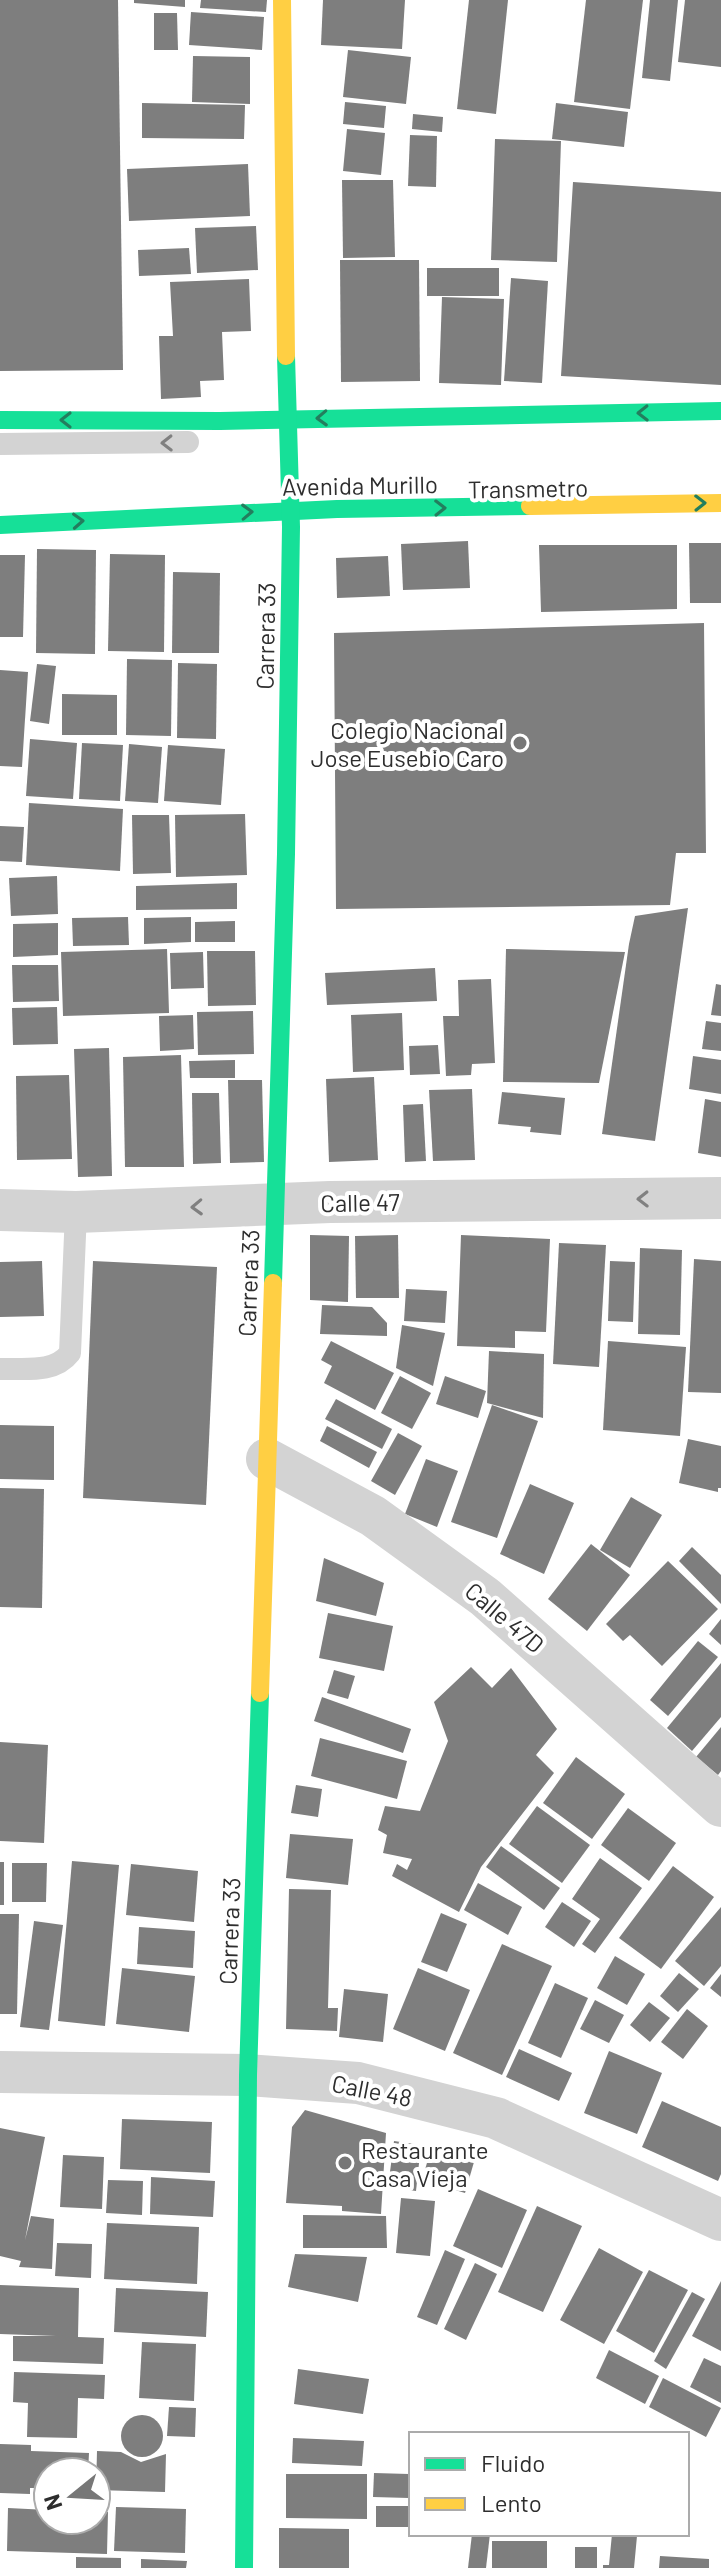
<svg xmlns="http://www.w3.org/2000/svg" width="721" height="2568" font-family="Barlow,sans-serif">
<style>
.building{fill:#7e7e7e}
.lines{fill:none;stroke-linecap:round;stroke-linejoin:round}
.lane{stroke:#d3d3d3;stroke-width:22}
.street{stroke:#d3d3d3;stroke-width:42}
.fast{stroke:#16e098;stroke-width:18}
.slow{stroke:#ffcf43;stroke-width:18}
.oneway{stroke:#237e5e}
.oneway2{stroke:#808080}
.poi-dot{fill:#777;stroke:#fff;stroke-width:3}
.labels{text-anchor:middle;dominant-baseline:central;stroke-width:8;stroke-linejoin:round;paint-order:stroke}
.street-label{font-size:24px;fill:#2e2e2e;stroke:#fff}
.poi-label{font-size:24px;fill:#2e2e2e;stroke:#fff;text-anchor:end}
</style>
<rect width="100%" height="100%" fill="#fff"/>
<!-- building -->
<g class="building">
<path d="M0,0H118L123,370L0,371Z"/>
<path d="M134,0H185V7L134,3Z"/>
<path d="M201,0H267L266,12L200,8Z"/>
<path d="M323,0H405L402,49L321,45Z"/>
<path d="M469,0H508L496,114L457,109Z"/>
<path d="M586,0H643L630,109L574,102Z"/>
<path d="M650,0H678L670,81L642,78Z"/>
<path d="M685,0H721V67L678,62Z"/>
<path d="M191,12L264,17L262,50L189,45Z"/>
<path d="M154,13H177L178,50H154Z"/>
<path d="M348,50L411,57L406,104L343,97Z"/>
<path d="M193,56L250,57V104L192,102Z"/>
<path d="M345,102L386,106L384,128L343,124Z"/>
<path d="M142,103L245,105L244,139L142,138Z"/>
<path d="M556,103L628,112L624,147L552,139Z"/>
<path d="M413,114L443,117L442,132L412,129Z"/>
<path d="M347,129L385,133L381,175L343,171Z"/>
<path d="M410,135L437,136L436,187L408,186Z"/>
<path d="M495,139L561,141L557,262L491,260Z"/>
<path d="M248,164L250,216L129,221L127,169Z"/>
<path d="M342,180H393L395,257L343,258Z"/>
<path d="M573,182L721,192V385L561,376Z"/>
<path d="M256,226L258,270L197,273L195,228Z"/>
<path d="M189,248L191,274L139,276L138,250Z"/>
<path d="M340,260H419L420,381L341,382Z"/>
<rect x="427" y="268" width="72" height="28"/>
<path d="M511,278L548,281L542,383L504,381Z"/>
<path d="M249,279L251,331L222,332L224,380L200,381L201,397L161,399L159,336H173L170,282Z"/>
<path d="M442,297L504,299L501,385L439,383Z"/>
<path d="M468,541L470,588L403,590L401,544Z"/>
<path d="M689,543H721V603H690Z"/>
<path d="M539,545H677V609L541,612Z"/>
<path d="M37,549L96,550L95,654L36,653Z"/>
<path d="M110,554L165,555L164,652L108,651Z"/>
<path d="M0,555H25L23,637H0Z"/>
<path d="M388,556L390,596L337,598L336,558Z"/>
<path d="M173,572L220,573L219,653H172Z"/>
<path d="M704,623L706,853H676L670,905L336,909L334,633Z"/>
<path d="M127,659L172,660L171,736L126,735Z"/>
<path d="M178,663L217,664L216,739L177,738Z"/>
<path d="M37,664L56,666L49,724L30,721Z"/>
<path d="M0,670L28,672L22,767L0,766Z"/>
<path d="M62,694L117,695V735H62Z"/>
<path d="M30,739L77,743L73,799L26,796Z"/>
<path d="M82,743L123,745L120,801L79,799Z"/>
<path d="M129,744L162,747L158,803L125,801Z"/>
<path d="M168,745L225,749L221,805L164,801Z"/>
<path d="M29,803L123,809L120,871L26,865Z"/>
<path d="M245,814L247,875L176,877L175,815Z"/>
<path d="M132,815H169L171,873L133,874Z"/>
<path d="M0,826L24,827L22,862L0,861Z"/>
<path d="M57,876L58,914L11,916L9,878Z"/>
<path d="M237,883V909L136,910V886Z"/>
<path d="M688,908L655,1141L602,1134L629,944L635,916Z"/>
<path d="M128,917L129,945L73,946L72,918Z"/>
<path d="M191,917V942L144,944V918Z"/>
<path d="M235,921V942H195V922Z"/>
<path d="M58,923V955L13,957V924Z"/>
<path d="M167,949L169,1013L63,1016L61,952Z"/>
<path d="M506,949L625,952L599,1083L503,1082Z"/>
<path d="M207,951H255L256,1005L208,1006Z"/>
<path d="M203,952L204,988L171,989L170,953Z"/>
<path d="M12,965H58L59,1001L13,1002Z"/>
<path d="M435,968L437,1001L327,1005L325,973Z"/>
<path d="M491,979L495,1063L472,1064L471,1075L446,1076L443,1016H459L458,980Z"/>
<path d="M716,984L721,985V1016L711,1015Z"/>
<path d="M57,1007L58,1044L13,1045L12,1008Z"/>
<path d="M253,1011L254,1054L198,1055L197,1012Z"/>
<path d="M402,1013L404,1070L353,1072L351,1015Z"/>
<path d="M193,1015L194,1049L160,1051L159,1016Z"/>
<path d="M706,1021L721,1023V1051L702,1049Z"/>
<path d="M438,1045L440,1074L410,1075L409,1046Z"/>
<path d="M109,1048L112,1176L78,1177L74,1049Z"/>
<path d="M181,1055L184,1167H125L123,1057Z"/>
<path d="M693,1056L721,1060V1094L689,1089Z"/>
<path d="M235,1060V1078H190L189,1061Z"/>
<path d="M69,1075L72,1159L17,1160L16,1076Z"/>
<path d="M374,1077L378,1160L329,1162L326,1079Z"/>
<path d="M228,1080H262L264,1162L230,1163Z"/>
<path d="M472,1089L475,1160L433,1161L429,1090Z"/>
<path d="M502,1092L565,1098L561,1135L530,1132L531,1127L498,1124Z"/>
<path d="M192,1093H219L221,1163L193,1164Z"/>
<path d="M705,1099L721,1102V1157L698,1153Z"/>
<path d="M423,1104L426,1161L405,1162L403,1105Z"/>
<path d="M310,1235L349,1236L348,1302L310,1300Z"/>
<path d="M398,1235L399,1298H356L355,1236Z"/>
<path d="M461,1235L550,1239L546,1332L515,1331V1348L457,1346Z"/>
<path d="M559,1243L606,1245L599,1367L553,1364Z"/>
<path d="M640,1248L682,1250L680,1335L638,1334Z"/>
<path d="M694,1259L721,1261V1393L688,1392Z"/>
<path d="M42,1261L44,1316L0,1317V1262Z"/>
<path d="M93,1261L217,1267L206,1505L83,1498Z"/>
<path d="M610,1261L635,1262L633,1322L608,1321Z"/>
<path d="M406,1289L447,1291L445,1323L404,1321Z"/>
<path d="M322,1305L372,1307L387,1323V1336L320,1334Z"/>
<path d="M402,1325L445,1333L433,1386L396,1368Z"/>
<path d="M331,1341L394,1373L375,1410L324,1383L332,1366L321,1360Z"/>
<path d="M608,1341L686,1347L680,1436L603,1430Z"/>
<path d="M489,1351L544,1354L543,1418L487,1403Z"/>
<path d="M400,1376L431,1393L412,1429L381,1413Z"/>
<path d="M445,1376L486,1391L478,1418L436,1404Z"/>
<path d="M336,1399L392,1429L382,1449L325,1419Z"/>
<path d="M492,1405L538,1421L497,1538L451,1522Z"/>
<path d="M0,1425L54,1426V1480L0,1479Z"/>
<path d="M327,1426L377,1452L369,1468L320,1441Z"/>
<path d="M398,1433L422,1446L395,1495L371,1481Z"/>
<path d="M688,1439L721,1446V1488H718V1492L679,1483Z"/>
<path d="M426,1459L458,1471L437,1527L405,1514Z"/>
<path d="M530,1484L574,1503L544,1574L500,1554Z"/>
<path d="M0,1488L44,1489L42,1608L0,1607Z"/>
<path d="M631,1497L662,1515L630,1568L600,1550Z"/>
<path d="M591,1544L630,1575L587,1631L548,1599Z"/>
<path d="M692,1547L721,1575V1604L679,1561Z"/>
<path d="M324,1558L384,1583L376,1616L316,1601Z"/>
<path d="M668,1561L718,1609L662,1666L630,1635L623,1641L606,1624Z"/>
<path d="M328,1613L393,1626L384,1671L319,1658Z"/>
<path d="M721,1619V1645L709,1634Z"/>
<path d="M698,1641L718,1657L668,1716L650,1700Z"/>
<path d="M721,1663V1717L692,1751L667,1728Z"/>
<path d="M471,1667L492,1688L511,1668L557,1729L536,1755L554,1773L481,1867L459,1912L392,1876L397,1864L407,1870L412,1859L383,1853L387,1835L378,1830L385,1806L420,1811L448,1741L434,1702Z"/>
<path d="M334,1670L355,1676L348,1699L327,1693Z"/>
<path d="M322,1697L411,1729L403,1753L314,1721Z"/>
<path d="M721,1727V1771L718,1775L696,1757Z"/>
<path d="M320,1738L407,1761L397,1799L311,1776Z"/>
<path d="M0,1742L48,1745L44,1843L0,1841Z"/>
<path d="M576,1757L625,1794L592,1839L543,1803Z"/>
<path d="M296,1785L322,1789L318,1817L291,1813Z"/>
<path d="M537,1806L590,1845L562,1883L509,1844Z"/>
<path d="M628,1808L676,1843L649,1881L601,1845Z"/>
<path d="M290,1834L353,1839L348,1885L286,1878Z"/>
<path d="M501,1846L560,1888L544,1910L486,1867Z"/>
<path d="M600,1858L642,1888L595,1953L582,1944L600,1919L572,1899Z"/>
<path d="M72,1861L119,1865L105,2026L58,2021Z"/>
<rect x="0" y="1862" width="4" height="43"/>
<path d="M12,1863H47L46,1902H12Z"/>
<path d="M131,1864L198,1871L194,1922L126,1915Z"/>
<path d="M673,1866L714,1897L661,1969L619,1938Z"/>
<path d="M478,1883L522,1907L508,1935L464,1910Z"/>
<path d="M289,1889L331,1890L328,2008H338L337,2031L286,2029Z"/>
<path d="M562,1902L591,1921L574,1947L545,1927Z"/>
<path d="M721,1907V1966L704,1986L675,1961Z"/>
<path d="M441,1913L467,1924L447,1972L421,1962Z"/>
<path d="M0,1914H19L17,2014H0Z"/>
<path d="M34,1921L63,1925L49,2030L20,2027Z"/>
<path d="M139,1927L195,1931L193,1968L137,1964Z"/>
<path d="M502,1944L552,1966L502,2075L453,2053Z"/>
<path d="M615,1956L645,1974L627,2005L597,1988Z"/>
<path d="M122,1968L195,1976L189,2032L116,2024Z"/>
<path d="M418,1968L470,1990L445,2051L393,2029Z"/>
<path d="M679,1973L699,1989L678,2012L660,1996Z"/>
<path d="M721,1974V1997L710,1988Z"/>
<path d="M555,1983L588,1998L561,2058L528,2043Z"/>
<path d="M344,1989L388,1994L383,2042L339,2037Z"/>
<path d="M595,2000L624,2015L609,2043L580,2029Z"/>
<path d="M649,2002L670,2018L650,2042L630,2025Z"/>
<path d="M687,2009L708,2026L683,2059L661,2042Z"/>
<path d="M519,2049L572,2073L559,2101L506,2077Z"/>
<path d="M609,2051L662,2073L637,2134L584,2113Z"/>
<path d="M662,2101L721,2127V2174L718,2181L642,2147Z"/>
<path d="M305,2110L386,2133L381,2214L342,2211V2206L286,2203L292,2127Z"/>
<path d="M122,2119L212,2122L210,2173L120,2169Z"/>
<path d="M0,2128L45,2137L25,2240L31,2216L54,2219L52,2269L19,2267L21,2261L0,2256Z"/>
<path d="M394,2141L421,2145L416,2191L388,2187Z"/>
<path d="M431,2149L474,2162L465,2193L422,2180Z"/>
<path d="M63,2155L104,2157L102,2209L60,2207Z"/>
<path d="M151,2177L215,2181L213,2217L150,2214Z"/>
<path d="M108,2180L143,2181L142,2215L106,2213Z"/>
<path d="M478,2189L527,2210L502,2268L453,2246Z"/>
<path d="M401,2198L435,2201L430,2256L396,2253Z"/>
<path d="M537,2206L582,2226L543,2312L498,2292Z"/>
<path d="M303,2215L386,2216L387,2248H303Z"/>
<path d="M107,2223L199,2227L197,2284L104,2279Z"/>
<path d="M57,2243L92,2244L91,2278L55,2276Z"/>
<path d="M599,2248L643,2272L604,2344L560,2320Z"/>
<path d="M445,2250L465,2259L437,2325L417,2317Z"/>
<path d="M295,2254L367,2257L358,2302L288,2287Z"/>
<path d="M475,2263L497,2274L466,2340L444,2329Z"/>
<path d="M649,2270L688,2290L654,2353L616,2331Z"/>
<path d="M721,2281V2351L692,2336Z"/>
<path d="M0,2285L79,2288L78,2337L104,2338L103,2364L13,2361V2336H56L0,2334Z"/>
<path d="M116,2288L208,2292L206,2337L114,2332Z"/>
<path d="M692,2292L705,2299L666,2369L654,2361Z"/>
<path d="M142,2342L196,2344L194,2401L139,2398Z"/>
<path d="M609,2350L659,2376L645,2404L596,2378Z"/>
<path d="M704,2358L721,2366V2403L690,2387Z"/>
<path d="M298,2369L369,2379L363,2414L294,2404Z"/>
<path d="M14,2372L105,2375L104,2399L78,2398L77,2438L27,2437L28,2403L13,2402Z"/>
<path d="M663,2378L721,2408L706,2437L649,2407Z"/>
<path d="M169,2407L196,2408L195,2437L167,2436Z"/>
<circle cx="142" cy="2436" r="21"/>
<path d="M293,2438L364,2441L362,2466L292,2463Z"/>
<path d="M0,2444L31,2445V2451L89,2453L88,2472H48V2488H30V2494L0,2493Z"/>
<path d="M97,2451L121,2452L141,2462L166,2454L165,2492L96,2490Z"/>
<path d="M374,2473L409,2474V2498L373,2497Z"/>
<path d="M286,2474H367V2519L286,2518Z"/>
<rect x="376" y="2506" width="35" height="21"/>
<path d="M116,2507L186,2509L185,2553L114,2551Z"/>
<path d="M8,2508L48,2510V2520H96V2511L108,2512L107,2554L7,2551Z"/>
<path d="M279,2528L349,2529V2568H279Z"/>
<path d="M472,2534H490L486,2568H468Z"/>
<path d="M612,2534L637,2536L634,2568H603V2565H609Z"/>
<rect x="492" y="2541" width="55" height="27"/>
<rect x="575" y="2547" width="22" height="21"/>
<path d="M660,2556L709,2559V2568H659Z"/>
<path d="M76,2557L121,2558V2568H76Z"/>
<path d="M141,2559L187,2561L186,2568H141Z"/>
</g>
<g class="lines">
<!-- lane -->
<g class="lane">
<path d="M0,444L188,442"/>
<path d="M0,1369C24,1368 54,1374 70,1353L76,1212"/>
</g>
<!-- street -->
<g class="street">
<path d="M0,1210L76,1212L330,1202L721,1198"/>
<path d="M267,1459L373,1516L485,1597L721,1806"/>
<path d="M0,2072L248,2075L358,2083L496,2118L721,2220"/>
</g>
<!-- fast -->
<g class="fast">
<path d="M0,420L220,421L721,411"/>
<path d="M0,525L337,509L530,506"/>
<path d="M273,1283L286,854L291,527L286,356"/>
<path d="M244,2568L248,2075L260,1693"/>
</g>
<!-- slow -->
<g class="slow">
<path d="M282,0L286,356"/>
<path d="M530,506L721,503"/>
<path d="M260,1693L273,1283"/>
</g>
</g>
<!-- one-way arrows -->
<defs><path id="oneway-chevron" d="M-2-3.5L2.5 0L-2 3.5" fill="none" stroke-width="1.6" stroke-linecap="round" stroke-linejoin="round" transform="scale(2)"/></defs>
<g class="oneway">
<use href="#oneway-chevron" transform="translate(643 413) rotate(179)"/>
<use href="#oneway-chevron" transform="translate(322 418) rotate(178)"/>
<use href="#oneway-chevron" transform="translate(66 420) rotate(180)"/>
<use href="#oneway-chevron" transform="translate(700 503) rotate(-1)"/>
<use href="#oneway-chevron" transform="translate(440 508) rotate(-1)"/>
<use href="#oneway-chevron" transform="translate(247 512) rotate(-2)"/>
<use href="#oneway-chevron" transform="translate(78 521) rotate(-3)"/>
</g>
<g class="oneway2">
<use href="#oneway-chevron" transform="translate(167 443) rotate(179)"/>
<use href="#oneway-chevron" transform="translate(643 1199) rotate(179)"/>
<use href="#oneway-chevron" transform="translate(197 1207) rotate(178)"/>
</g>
<!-- markers -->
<g class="poi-dot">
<circle cx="520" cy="743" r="8"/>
<circle cx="345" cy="2163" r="8"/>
</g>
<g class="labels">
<!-- street labels -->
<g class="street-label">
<text transform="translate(360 485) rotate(-1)">Avenida Murillo</text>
<text transform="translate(528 488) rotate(-1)">Transmetro</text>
<text transform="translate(265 636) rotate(-89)">Carrera 33</text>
<text transform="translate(360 1202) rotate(-1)">Calle 47</text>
<text transform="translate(248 1283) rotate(-88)">Carrera 33</text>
<text transform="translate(505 1617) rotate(40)">Calle 47D</text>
<text transform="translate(229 1931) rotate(-88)">Carrera 33</text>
<text transform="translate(372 2090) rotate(11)">Calle 48</text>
</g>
<!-- poi labels -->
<g class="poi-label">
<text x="504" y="729">Colegio Nacional<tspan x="504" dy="28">Jose Eusebio Caro</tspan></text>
<text x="361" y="2149" text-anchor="start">Restaurante<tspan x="361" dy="28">Casa Vieja</tspan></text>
</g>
</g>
<!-- legend -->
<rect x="409" y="2432" width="280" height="104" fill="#ffffff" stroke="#ababab" stroke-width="2"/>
<rect x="425" y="2458" width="40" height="12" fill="#16e098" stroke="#ababab" stroke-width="2"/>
<text x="481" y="2472" font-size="24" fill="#2e2e2e">Fluido</text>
<rect x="425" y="2498" width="40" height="12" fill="#ffcf43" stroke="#ababab" stroke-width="2"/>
<text x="481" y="2512" font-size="24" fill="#2e2e2e">Lento</text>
<!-- north arrow -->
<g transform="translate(72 2496) rotate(252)"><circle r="38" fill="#ffffff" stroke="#ababab" stroke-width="2"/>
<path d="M0-6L14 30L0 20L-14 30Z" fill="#777777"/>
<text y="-12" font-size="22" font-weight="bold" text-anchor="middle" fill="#2e2e2e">N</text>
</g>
</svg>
